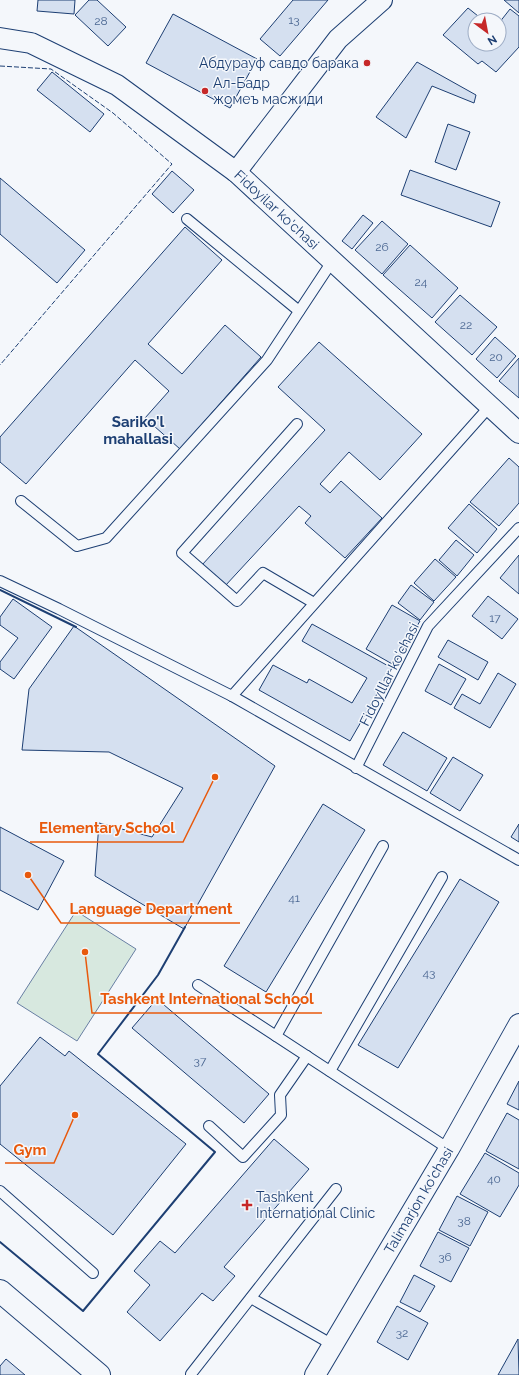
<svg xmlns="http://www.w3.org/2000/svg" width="519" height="1375" font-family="Raleway,sans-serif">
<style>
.pitch{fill:#d7e8df;stroke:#687fa3}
.building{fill:#d5e0f0;stroke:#1d3f73}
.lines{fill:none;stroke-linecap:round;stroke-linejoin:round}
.lane-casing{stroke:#1d3f73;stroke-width:12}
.street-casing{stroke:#1d3f73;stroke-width:22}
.secondary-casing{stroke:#1d3f73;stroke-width:24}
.lane{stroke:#f4f7fb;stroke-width:10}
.street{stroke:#f4f7fb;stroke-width:20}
.secondary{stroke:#f4f7fb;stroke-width:22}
.fence{stroke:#1d3f73;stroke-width:1;stroke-dasharray:5 2;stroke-linecap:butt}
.wall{stroke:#1d3f73;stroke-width:2}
.poi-dot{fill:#c62828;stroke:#f4f7fb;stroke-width:1.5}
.labels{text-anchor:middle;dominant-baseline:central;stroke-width:3;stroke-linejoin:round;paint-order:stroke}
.number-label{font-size:12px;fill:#4b6792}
.poi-label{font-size:14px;fill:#1d3f73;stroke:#f4f7fb;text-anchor:start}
.street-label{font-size:14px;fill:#1d3f73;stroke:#f4f7fb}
.neighbourhood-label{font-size:15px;font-weight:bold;fill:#1d3f73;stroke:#f4f7fb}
.leader{fill:none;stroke:#e8590c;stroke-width:1.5}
.callout-dot{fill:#e8590c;stroke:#f4f7fb;stroke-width:1.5}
.callout-label{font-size:15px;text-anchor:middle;font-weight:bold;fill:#e8590c;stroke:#f4f7fb;stroke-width:3;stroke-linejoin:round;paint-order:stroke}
</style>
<rect width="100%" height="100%" fill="#f4f7fb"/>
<!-- pitch -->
<path class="pitch" d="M76,911L136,949L77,1041L17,1003Z"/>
<!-- building -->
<g class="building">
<path d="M38,0H75L74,14L37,11Z"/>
<path d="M89,0H97L126,27L108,46L75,15Z"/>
<path d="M293,0H328L280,56L260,39Z"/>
<path d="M504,0H519V13Z"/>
<path d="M468,8L483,20H475V44H499V23L510,9L519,16V47L496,72L482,61L478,64L443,35Z"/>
<path d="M173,14L257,59L230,108L146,63Z"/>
<path d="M417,62L476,95L474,103L432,86L406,138L376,117Z"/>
<path d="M52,72L104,114L90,132L37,90Z"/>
<path d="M448,124L470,132L456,170L435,162Z"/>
<path d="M410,170L500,202L491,227L401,195Z"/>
<path d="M172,171L194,190L173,213L152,194Z"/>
<path d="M0,178L85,250L57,283L0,234Z"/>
<path d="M363,215L373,223L352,249L342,241Z"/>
<path d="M382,221L408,244L382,274L355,250Z"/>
<path d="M185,227L222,260L148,344L182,374L225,325L261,357L180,449L145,418L169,391L135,360L26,484L0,462V437Z"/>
<path d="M410,245L458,288L432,318L383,275Z"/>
<path d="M460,295L497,327L472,355L435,322Z"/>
<path d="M495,337L516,356L497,378L476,359Z"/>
<path d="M319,342L422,434L380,480L349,452L320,484L330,493L341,481L382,518L345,558L305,523L311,516L299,506L225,586L202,565L325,430L278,387Z"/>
<path d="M519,358V398L499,381Z"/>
<path d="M509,458L519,467V503L499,526L470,502Z"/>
<path d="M469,504L497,529L477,553L448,528Z"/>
<path d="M456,540L474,555L457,576L439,560Z"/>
<path d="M519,555V594L500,578Z"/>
<path d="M435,559L456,577L434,601L414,583Z"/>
<path d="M411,585L434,602L420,620L398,603Z"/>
<path d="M488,596L518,619L502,639L472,616Z"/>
<path d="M13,599L52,627L14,679L0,669V662L18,638L0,625V617Z"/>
<path d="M392,605L420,621L394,665L366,649Z"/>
<path d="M312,624L392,668L350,741L259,690L273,665L307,683L309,679L352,703L367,678L302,641Z"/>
<path d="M74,626L275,766L184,929L95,876L99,823L152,837L183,788L109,752L22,750L29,689Z"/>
<path d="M448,640L488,662L478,680L438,657Z"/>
<path d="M439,664L466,679L451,705L425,691Z"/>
<path d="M498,673L516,684L490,728L454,708L462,694L480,704Z"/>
<path d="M403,732L447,758L427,791L383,765Z"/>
<path d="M453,757L483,775L460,811L430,793Z"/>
<path d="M323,804L365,830L266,992L224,966Z"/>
<path d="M519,824V842L511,837Z"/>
<path d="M0,827L64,861L38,910L0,890Z"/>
<path d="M460,879L499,902L398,1068L358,1045Z"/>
<path d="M157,999L269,1094L244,1123L132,1028Z"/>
<path d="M40,1037L65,1056L69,1051L186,1144L113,1235L0,1144V1086Z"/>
<path d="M519,1081V1110L507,1104Z"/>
<path d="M507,1113L519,1120V1169L486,1151Z"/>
<path d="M274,1139L309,1169L224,1267L235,1276L213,1301L202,1293L160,1341L127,1312L150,1285L134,1271L160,1241L175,1253Z"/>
<path d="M485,1153L519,1173V1185L500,1217L460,1194Z"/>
<path d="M457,1196L488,1212L470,1246L439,1230Z"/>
<path d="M438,1232L469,1248L451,1282L420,1266Z"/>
<path d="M414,1275L435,1286L420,1312L400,1302Z"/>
<path d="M397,1306L428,1323L408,1360L377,1342Z"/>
<path d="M518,1339L519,1375H498Z"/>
<path d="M6,1359L25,1375H0V1366Z"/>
</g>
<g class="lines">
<!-- lane casing -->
<g class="lane-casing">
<g id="lane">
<path d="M187,219L299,311"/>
<path d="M297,424L182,553L237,601L263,573L314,603"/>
<path d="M21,501L77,546L106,538L267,360L333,260"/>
<path d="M0,581L59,609L232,696L519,860"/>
<path d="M232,696L490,406"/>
<path d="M356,768L428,626L519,528"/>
<path d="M198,985L449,1149"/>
<path d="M276,1036L383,846"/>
<path d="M330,1071L442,877"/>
<path d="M209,1126L243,1157L281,1115L280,1095L307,1056"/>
<path d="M0,1191L93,1273"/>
<path d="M251,1298L333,1345"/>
<path d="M191,1374L336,1189"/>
</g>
</g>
<!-- street casing -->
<g class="street-casing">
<g id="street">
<path id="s1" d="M0,38L31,43L117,85L236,172L519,433"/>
<path d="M236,172L338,39L382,0"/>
<path id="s2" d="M315,1375L449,1149L519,1024"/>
</g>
</g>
<!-- secondary casing -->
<g class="secondary-casing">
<path id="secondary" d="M0,1291L99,1375"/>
</g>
<!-- lane -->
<use href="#lane" class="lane"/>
<!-- street -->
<use href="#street" class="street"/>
<!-- secondary -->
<use href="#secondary" class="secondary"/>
<!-- fence -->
<path class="fence" d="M0,66L51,69L113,113L172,164L0,365"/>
<!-- wall -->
<g class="wall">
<path d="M0,590L76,627"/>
<path d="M0,1242L83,1311L215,1152L98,1054L158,975L185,927"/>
</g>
</g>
<!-- markers -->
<g class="poi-dot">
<circle cx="367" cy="63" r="4"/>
<circle cx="205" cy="91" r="4"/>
<path d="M245 1199h4v4h4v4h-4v4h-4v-4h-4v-4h4z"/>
</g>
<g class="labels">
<!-- number labels -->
<g class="number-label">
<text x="294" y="20">13</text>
<text x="101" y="21">28</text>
<text x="382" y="247">26</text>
<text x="421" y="282">24</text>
<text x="466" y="325">22</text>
<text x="496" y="357">20</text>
<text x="495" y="618">17</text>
<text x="294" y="898">41</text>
<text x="429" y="973">43</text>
<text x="200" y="1061">37</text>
<text x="494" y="1179">40</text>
<text x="464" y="1221">38</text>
<text x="445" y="1257">36</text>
<text x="402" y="1333">32</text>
</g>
<!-- poi labels -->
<g class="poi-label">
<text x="359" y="63" text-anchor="end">Абдурауф савдо барака</text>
<text x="213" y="83">Ал-Бадр<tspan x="213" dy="16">жомеъ масжиди</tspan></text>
<text x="256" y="1197">Tashkent<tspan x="256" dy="16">International Clinic</tspan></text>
</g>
<!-- street labels -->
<g class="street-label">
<text stroke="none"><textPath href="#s1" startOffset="330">Fidoyilar ko'chasi</textPath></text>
<text transform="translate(389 674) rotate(-63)">Fidoylllar ko'chasi</text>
<text stroke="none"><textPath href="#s2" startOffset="203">Talimarjon ko'chasi</textPath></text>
</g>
<!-- neighbourhood labels -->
<g class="neighbourhood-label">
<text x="138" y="422">Sariko'l<tspan x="138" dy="17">mahallasi</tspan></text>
</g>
</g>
<!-- callouts -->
<path class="leader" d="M215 777L183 842H30M28 875L61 923H240M85 952L92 1013H322M75 1115L54 1163H5"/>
<g class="callout-dot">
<circle cx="215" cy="777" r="4"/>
<circle cx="28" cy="875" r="4"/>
<circle cx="85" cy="952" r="4"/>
<circle cx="75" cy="1115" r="4"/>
</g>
<g class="callout-label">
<text x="107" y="833">Elementary School</text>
<text x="151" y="914">Language Department</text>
<text x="207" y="1004">Tashkent International School</text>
<text x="30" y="1155">Gym</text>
</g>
<!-- north arrow -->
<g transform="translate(487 32) rotate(148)"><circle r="19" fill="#f4f7fb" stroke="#9eadc5"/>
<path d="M0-3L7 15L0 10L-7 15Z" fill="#c62828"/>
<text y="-6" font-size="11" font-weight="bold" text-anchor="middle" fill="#1d3f73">N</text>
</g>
</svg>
